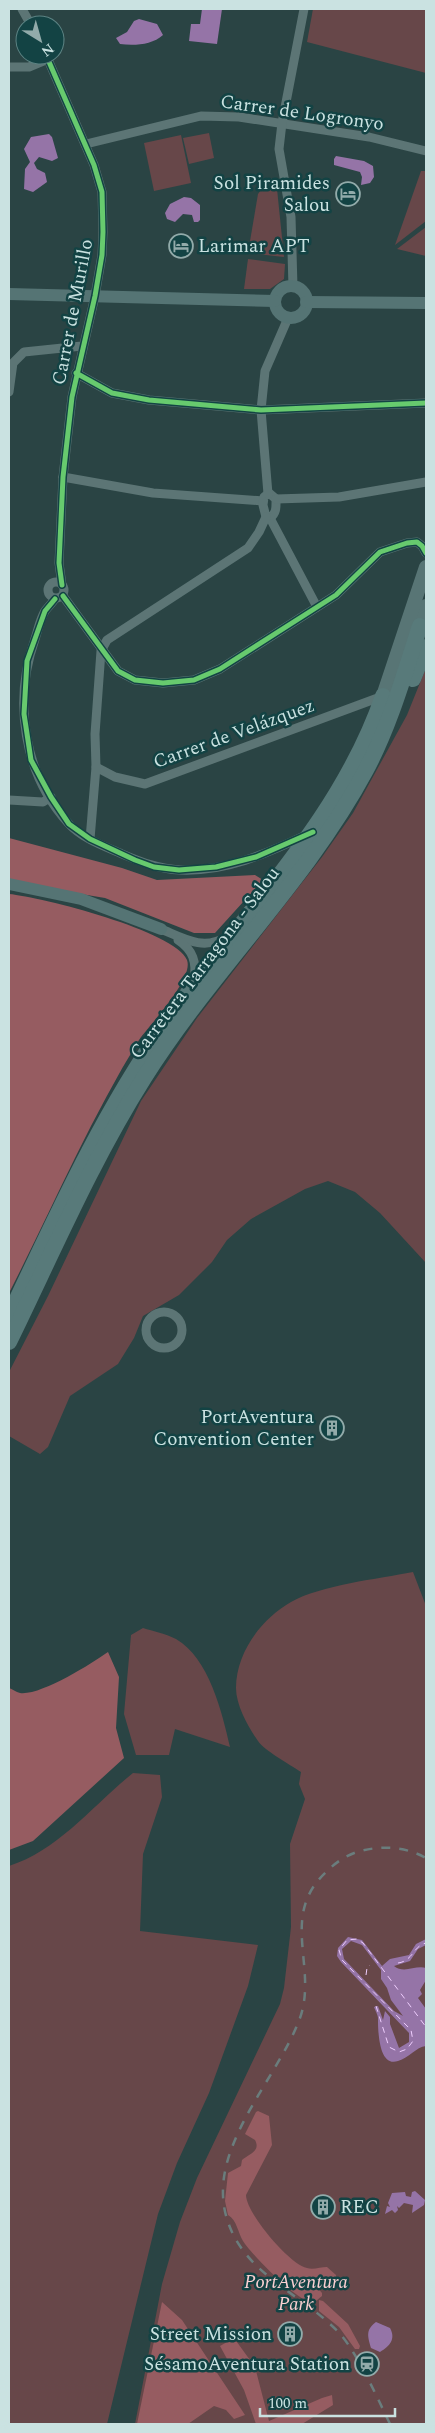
<svg xmlns="http://www.w3.org/2000/svg" width="435" height="2433" font-family="Spectral,serif">
<style>
.green{fill:#674749}
.forest{fill:#965c61}
.water{fill:#9574a7;fill-rule:evenodd}
.lines{fill:none;stroke-linecap:round;stroke-linejoin:round}
.ferry{stroke:#efcefe;stroke-width:1;stroke-dasharray:6 5;stroke-linecap:butt}
.street{stroke:#5c7575;stroke-width:9}
.secondary{stroke:#557474;stroke-width:12}
.primary{stroke:#587575;stroke-width:14}
.highway{stroke:#587a7a;stroke-width:16}
.rail{stroke:#6a7d7d;stroke-width:2.5;stroke-dasharray:9 9;stroke-linecap:butt}
.cycleway-casing{stroke:#134344;stroke-width:8}
.cycleway{stroke:#67ca6e;stroke-width:5}
.labels{text-anchor:middle;dominant-baseline:central;stroke-width:5;stroke-linejoin:round;paint-order:stroke}
.street-label{font-size:19px;fill:#cae2e1;stroke:#134344}
.poi-label{font-size:19px;fill:#cae2e1;stroke:#134344;text-anchor:end}
.park-label{font-size:19px;font-style:italic;fill:#fbd0d2;stroke:#134344}
</style>
<rect width="100%" height="100%" fill="#2a4444"/>
<!-- green -->
<g class="green">
<path d="M313,9H426V73L307,42Z"/>
<path d="M209,133L214,158L189,164L183,138Z"/>
<path d="M181,135L191,183L154,191L144,143Z"/>
<path d="M421,171H426V221L395,245Z"/>
<path d="M270,178L276,179L284,257L248,253L258,194Z"/>
<path d="M426,227V256L397,249Z"/>
<path d="M248,259L285,264L284,279L270,289H244Z"/>
<path d="M426,668V1263L380,1213L355,1192L328,1181L305,1189L251,1219L227,1240L212,1262L179,1295L143,1316L134,1338L118,1364L70,1396L48,1447L40,1454L9,1436V1372L48,1296L141,1101L197,1018L322,857L353,813L407,715Z"/>
<path d="M413,1572L426,1606V2424H135L162,2284L180,2222L197,2178L280,2004L284,1988L291,1927L290,1844L305,1799L299,1784L301,1772C289,1764 265,1751 258,1741C248,1727 236,1705 236,1688C236,1653 261,1619 291,1602C321,1585 378,1579 413,1572Z"/>
<path d="M143,1628C153,1631 166,1634 176,1639C209,1658 222,1712 230,1747L175,1729L169,1755H136L124,1714L131,1635Z"/>
<path d="M133,1773L160,1775L162,1797L143,1854L140,1931L258,1945L248,1986L209,2093L177,2163L158,2214L107,2424H9V1866C59,1850 93,1805 133,1773Z"/>
</g>
<!-- forest -->
<g class="forest">
<path d="M9,838L122,868L157,880L255,875L263,880L215,933H194L105,898L9,882Z"/>
<path d="M9,894C41,897 176,931 187,960C194,979 150,1024 139,1040C89,1121 52,1209 9,1293Z"/>
<path d="M108,1652L119,1677L116,1728L124,1758L33,1841L9,1850V1688C12,1689 16,1692 20,1693C40,1696 91,1664 108,1652Z"/>
<path d="M258,2111L269,2116L272,2145L246,2195C246,2213 290,2265 307,2268C313,2270 321,2267 327,2267L336,2275V2278L330,2280L313,2277L310,2279L322,2293V2296C318,2299 314,2304 309,2302C294,2297 252,2255 243,2241C238,2233 237,2220 228,2215L225,2201L228,2173L241,2166L242,2160C249,2154 261,2151 255,2140L245,2134L256,2112Z"/>
<path d="M319,2300L323,2301L348,2324L360,2346L359,2349H355L339,2327L319,2311Z"/>
<path d="M162,2302L182,2320L245,2415L234,2419L226,2410L214,2406L188,2424H137Z"/>
<path d="M234,2338L255,2367L269,2421L322,2398L332,2395L333,2405L302,2424H256L244,2390L220,2346Z"/>
</g>
<!-- water -->
<g class="water">
<path d="M202,9H222L217,44L189,41L191,24H200Z"/>
<path d="M139,19L157,24L163,35C152,45 134,46 120,44L116,38L127,32L134,21Z"/>
<path d="M49,134L52,137L58,158L52,161L39,157L34,163L37,169L45,173L47,182L33,192L24,189L25,169L30,162L24,149L31,137Z"/>
<path d="M336,156L364,161L373,166L374,177L370,183L361,185L362,177L360,172L334,165V159Z"/>
<path d="M184,197L191,198L200,205V220L198,222H194L192,215L183,214L175,222L167,219L165,213L170,204Z"/>
<path d="M348,1937L362,1940L382,1966L390,1959L409,1955L416,1944L426,1939V1945L418,1949L410,1961L394,1966C404,1974 415,1965 426,1968V1980L420,1990L422,1994L418,1998L426,2009V2046C416,2047 409,2058 398,2061C378,2068 378,2028 378,2018C378,2015 375,2010 374,2007L378,2006L383,2020L385,2011L390,2017V2024L399,2048L409,2042V2033L341,1962L337,1956L338,1948ZM351,1941L362,1945L381,1970V1979L387,1988L391,2000L403,2016L394,2011L344,1959L342,1949Z"/>
<path d="M415,2191L425,2200L424,2205L412,2213L413,2205L404,2203L399,2208L397,2206L398,2210L395,2213L392,2210L385,2214L387,2206L390,2207L388,2203L392,2193L405,2192L406,2196L411,2197L412,2192Z"/>
<path d="M376,2322L390,2328C396,2339 390,2346 380,2352L371,2348C368,2337 365,2330 376,2322Z"/>
</g>
<g class="lines">
<!-- ferry -->
<g class="ferry">
<path d="M398,1963C413,1961 413,1946 426,1943"/>
<path d="M366,1975L367,1968L370,1965"/>
<path d="M376,2006L389,2047L399,2052L407,2049L413,2041L411,2030L342,1960L339,1950L347,1940L357,1939L363,1943L426,2027"/>
<path d="M209,2424H217"/>
</g>
<!-- street -->
<g class="street">
<path d="M22,9L31,25"/>
<path d="M46,55L94,165L102,192L103,232L102,255L95,296L72,397L63,477L59,563L62,585"/>
<path d="M9,67H29L48,59"/>
<path d="M86,144L201,116L239,117L369,137L426,151"/>
<path d="M293,287L291,217L279,149L282,123L304,9"/>
<path d="M76,373L112,393L149,400L261,410L426,403"/>
<path d="M9,392L13,363L24,352L82,346"/>
<path d="M63,477L153,493L263,501"/>
<path d="M269,493L276,499C276,506 277,513 270,518L266,517L263,505L264,497Z"/>
<path d="M268,494L261,410L265,371L288,318"/>
<path d="M276,499L339,497L426,482"/>
<path d="M270,518L317,607"/>
<circle cx="56" cy="590" r="8"/>
<path d="M63,596L118,671L135,680L163,683L194,680L220,669L336,595L380,552L407,543L417,542L422,546L426,553"/>
<path d="M55,599C52,603 48,607 45,611C40,619 38,630 35,639C13,701 23,774 69,824C83,839 104,846 122,854C141,862 159,869 180,870C225,872 266,854 306,835"/>
<path d="M96,767L115,777L145,784L383,696"/>
<path d="M9,800L43,802L51,797"/>
<path d="M90,839L96,767L95,734L101,651L107,640L248,548L259,532L266,517"/>
<path d="M161,929C183,938 203,951 226,937"/>
<path d="M178,940C193,950 197,962 194,980"/>
<circle cx="164" cy="1330" r="18"/>
</g>
<!-- secondary -->
<g class="secondary">
<circle cx="291" cy="302" r="16"/>
<path d="M9,294L275,301"/>
<path d="M306,302L426,303"/>
<path d="M9,884L81,899L161,929"/>
</g>
<!-- primary -->
<g class="primary">
<path d="M420,626L426,606"/>
<path d="M383,696L426,567"/>
</g>
<!-- highway -->
<g class="highway">
<path d="M413,679L426,647"/>
<path d="M9,1316C56,1217 101,1116 164,1026C239,917 339,824 383,696"/>
<path d="M9,1342C52,1254 91,1162 144,1078C211,971 306,882 366,770C390,725 404,675 420,626"/>
</g>
<!-- rail -->
<path class="rail" d="M390,2424C378,2399 358,2355 341,2335C305,2295 246,2276 228,2222C203,2151 277,2081 300,2018C318,1967 279,1916 326,1872C335,1863 345,1856 357,1852C381,1845 404,1846 426,1858"/>
<!-- cycleway casing -->
<g class="cycleway-casing">
<g id="cycleway">
<path d="M46,55L94,165L102,192L103,232L102,255L95,296L72,397L63,477L59,563L62,585"/>
<path d="M76,373L112,393L149,400L261,410L426,403"/>
<path d="M63,596L118,671L135,680L163,683L194,680L220,669L336,595L380,552L407,543L417,542L422,546L426,553"/>
<path d="M55,599L45,611L27,661L24,714L31,760L51,797L69,824L90,839L135,860L154,867L179,870L216,867L256,857L313,832"/>
</g>
</g>
<!-- cycleway -->
<use href="#cycleway" class="cycleway"/>
</g>
<!-- icons -->
<defs>
<g id="hotel-ring" transform="scale(1.25)"><circle r="9.5" fill="#134344" stroke="#92abaa" stroke-width="1.5"/><path d="M-6-4.5h1.5V1H6V5H4.5V3h-9V5H-6ZM-4 0a1.8 1.8 0 1 1 3.6 0ZM.5 0V-2.5h3Q6-2.5 6 0Z" fill="#92abaa"/></g>
<g id="building-ring" transform="scale(1.25)"><circle r="9.5" fill="#134344" stroke="#92abaa" stroke-width="1.5"/><path d="M-4-6H4V6H1V3H-1V6H-4ZM-2.5-4.3h1.7v1.8h-1.7ZM.8-4.3h1.7v1.8H.8ZM-2.5-1h1.7V.8h-1.7ZM.8-1h1.7V.8H.8Z" fill="#92abaa"/></g>
<g id="station-ring" transform="scale(1.25)"><circle r="9.5" fill="#134344" stroke="#92abaa" stroke-width="1.5"/><path d="M-3-6H3Q5-6 5-4V2Q5 4 3 4L4.5 6H3L1.5 4h-3L-3 6H-4.5L-3 4Q-5 4-5 2V-4Q-5-6-3-6ZM-3.5-4v3h7v-3ZM-3.5 1v1.5H-2V1ZM2 1v1.5H3.5V1Z" fill="#92abaa"/></g>
</defs>
<g fill-rule="evenodd">
<use href="#hotel-ring" x="348" y="194"/>
<use href="#hotel-ring" x="181" y="246"/>
<use href="#building-ring" x="332" y="1428"/>
<use href="#building-ring" x="323" y="2207"/>
<use href="#building-ring" x="290" y="2334"/>
<use href="#station-ring" x="367" y="2364"/>
</g>
<g class="labels">
<!-- street labels -->
<g class="street-label">
<text transform="translate(302 113) rotate(8)">Carrer de Logronyo</text>
<text transform="translate(73 312) rotate(-79)">Carrer de Murillo</text>
<text transform="translate(234 734) rotate(-20)">Carrer de Velázquez</text>
<text transform="translate(205 963) rotate(-53)">Carretera Tarragona - Salou</text>
</g>
<!-- poi labels -->
<g class="poi-label">
<text x="330" y="183">Sol Piramides<tspan x="330" dy="22">Salou</tspan></text>
<text x="198" y="246" text-anchor="start">Larimar APT</text>
<text x="314" y="1417">PortAventura<tspan x="314" dy="22">Convention Center</tspan></text>
<text x="340" y="2207" text-anchor="start">REC</text>
<text x="272" y="2334">Street Mission</text>
<text x="350" y="2364">SésamoAventura Station</text>
</g>
<!-- park labels -->
<g class="park-label">
<text x="296" y="2282">PortAventura<tspan x="296" dy="22">Park</tspan></text>
</g>
</g>
<!-- border -->
<rect width="435" height="2433" fill="none" stroke="#cae2e1" stroke-width="20"/>
<!-- north arrow -->
<g transform="translate(40 40) rotate(143)"><circle r="24" fill="#134344" stroke="#5c8383"/>
<path d="M0-4L9 19L0 12L-9 19Z" fill="#92abaa"/>
<text y="-8" font-size="14" font-weight="bold" text-anchor="middle" fill="#cae2e1">N</text>
</g>
<!-- scale -->
<path d="M260 2408v8h135v-8" fill="none" stroke="#cae2e1" stroke-width="2.5"/>
<text x="268" y="2408" font-size="15" fill="#cae2e1" stroke="#134344" stroke-width="4" paint-order="stroke">100 m</text>
</svg>
